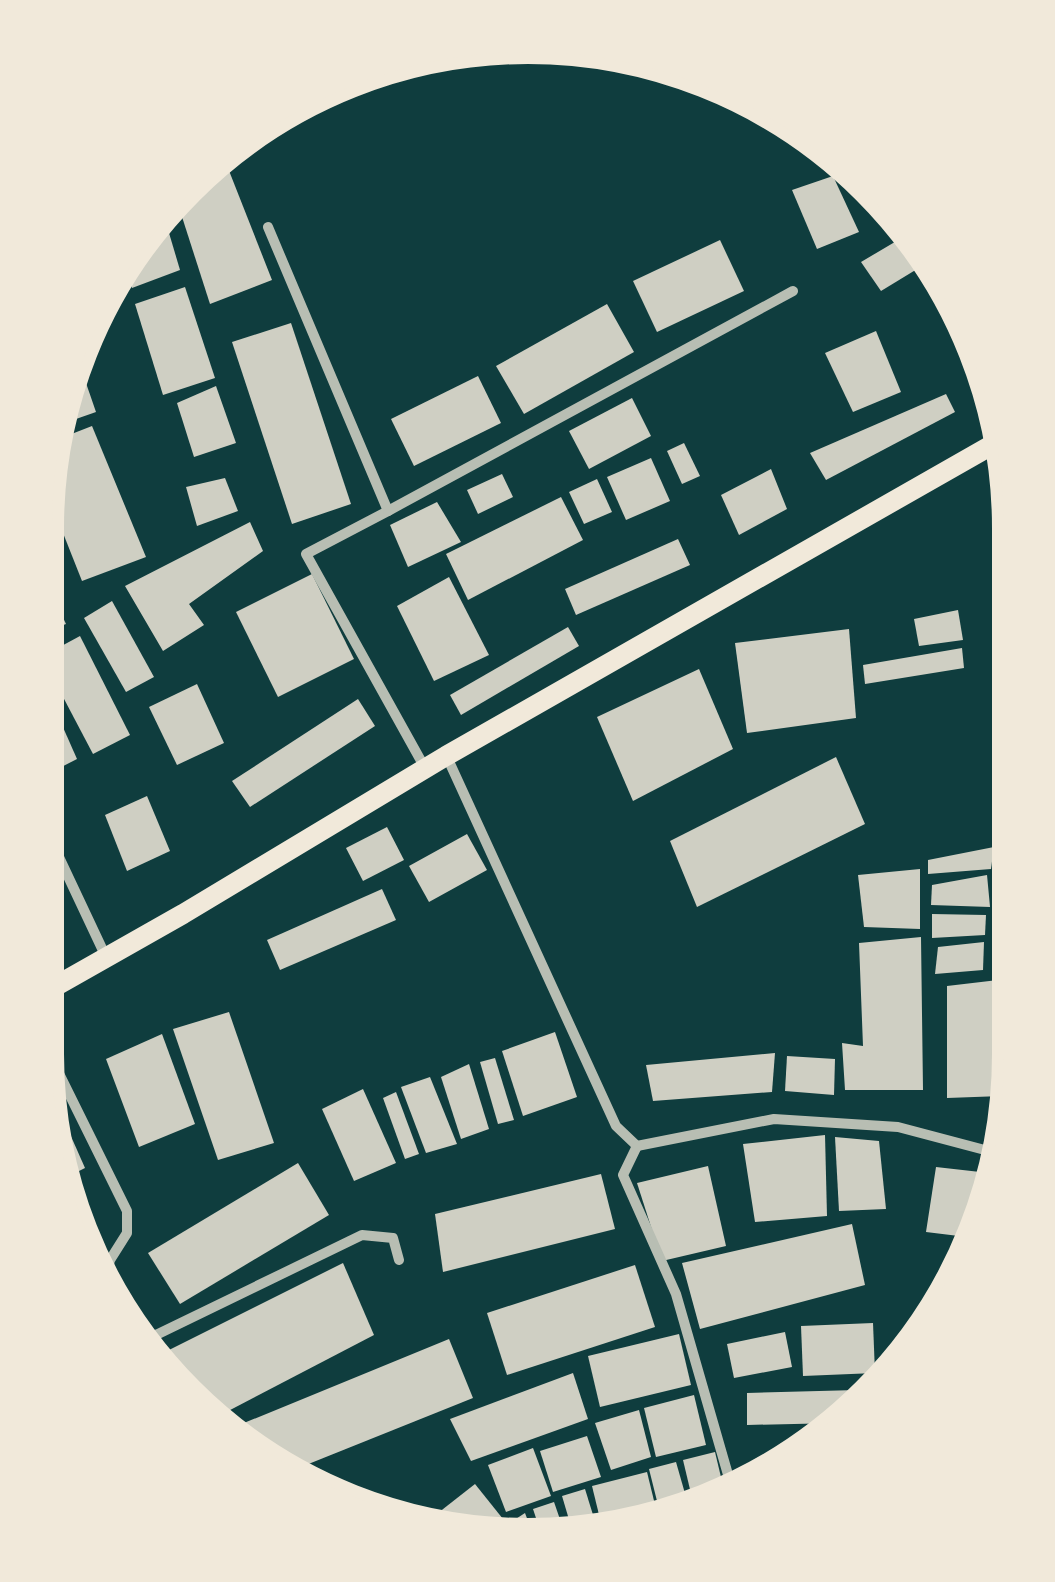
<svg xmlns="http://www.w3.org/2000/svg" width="1055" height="1582" font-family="'Noto Serif',serif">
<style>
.building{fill:#cfcfc3}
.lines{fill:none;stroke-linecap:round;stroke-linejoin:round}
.minor{stroke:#b8beb3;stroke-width:10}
.primary{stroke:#f1e9da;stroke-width:20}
.rim{fill:none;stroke:#f1e9da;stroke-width:12}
</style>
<rect width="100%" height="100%" fill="#0f3d3e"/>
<!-- building -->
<g class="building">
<path d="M224,158L272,280L210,304L175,195Z"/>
<path d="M833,176L859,232L817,249L792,190Z"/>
<path d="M161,206L180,270L132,288L124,262Z"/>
<path d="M905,236L927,263L881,291L861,262Z"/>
<path d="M720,240L744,291L657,332L633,281Z"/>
<path d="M185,287L215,378L163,395L135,304Z"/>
<path d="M607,304L634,352L524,414L496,366Z"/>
<path d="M291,323L351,504L292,524L232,342Z"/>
<path d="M876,331L901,392L853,412L825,353Z"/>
<path d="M973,343L985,388L959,351Z"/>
<path d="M77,357L96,412L56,426Z"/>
<path d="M478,376L501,423L414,466L391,419Z"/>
<path d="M216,386L236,443L194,457L177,403Z"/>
<path d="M946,394L955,412L826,480L810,453Z"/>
<path d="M632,398L651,436L589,469L569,431Z"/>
<path d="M92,426L146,557L82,581L44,485V463L51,442Z"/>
<path d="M684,443L700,476L682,484L667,451Z"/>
<path d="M651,458L670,501L626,520L607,477Z"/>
<path d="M771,469L787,509L739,535L721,495Z"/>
<path d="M502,474L513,497L478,514L467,490Z"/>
<path d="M225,478L238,511L197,526L186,487Z"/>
<path d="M597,479L612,512L584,524L569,492Z"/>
<path d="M561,497L583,540L468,600L446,554Z"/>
<path d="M437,502L461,542L408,567L390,525Z"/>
<path d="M250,522L263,551L189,604L204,625L163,651L125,586Z"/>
<path d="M678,539L690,565L576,615L565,589Z"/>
<path d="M312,574L354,659L278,697L236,612Z"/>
<path d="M43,575L66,624L43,633Z"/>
<path d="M449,577L489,655L434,681L397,606Z"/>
<path d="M112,601L154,677L126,692L84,618Z"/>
<path d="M958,610L963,640L919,646L914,619Z"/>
<path d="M568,627L579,646L461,715L450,695Z"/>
<path d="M849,629L856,718L747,733L735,643Z"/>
<path d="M80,636L130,735L93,754L43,659V656Z"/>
<path d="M962,648L964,668L865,684L863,665Z"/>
<path d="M699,669L733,749L633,801L597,717Z"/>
<path d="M43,682L77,759L42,777V765Z"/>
<path d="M197,684L224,743L177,765L149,707Z"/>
<path d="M358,699L375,726L250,807L232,781Z"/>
<path d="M836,757L865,824L697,907L670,841Z"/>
<path d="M147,796L170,851L127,871L105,815Z"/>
<path d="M387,827L404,860L363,881L346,848Z"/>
<path d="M467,834L487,870L429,902L409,866Z"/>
<path d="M994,847L991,869L928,874V860Z"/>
<path d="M920,869V929L864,927L858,875Z"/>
<path d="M987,875L990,907L931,905L932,885Z"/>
<path d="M382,889L396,920L280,970L267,940Z"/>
<path d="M932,914L986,915L985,935L932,938Z"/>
<path d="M921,937L923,1090H845L842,1043L863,1046L859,943Z"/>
<path d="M984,942L983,970L935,974L938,947Z"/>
<path d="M998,980L1002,1096L947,1098V986Z"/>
<path d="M229,1012L274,1143L218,1160L173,1029Z"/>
<path d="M555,1032L577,1097L523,1116L502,1051Z"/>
<path d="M162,1034L195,1124L139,1147L106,1059Z"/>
<path d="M775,1053L772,1092L653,1101L646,1065Z"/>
<path d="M787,1056L835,1059L834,1095L785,1091Z"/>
<path d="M495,1058L514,1120L498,1124L480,1062Z"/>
<path d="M469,1064L489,1129L461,1139L441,1077Z"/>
<path d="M430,1077L457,1144L426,1153L401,1087Z"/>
<path d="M363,1089L396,1163L354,1181L322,1109Z"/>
<path d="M396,1092L419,1154L405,1159L383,1098Z"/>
<path d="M66,1125L85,1168L61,1180L53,1131Z"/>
<path d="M825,1135L827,1216L755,1222L743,1144Z"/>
<path d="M835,1137L879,1141L886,1209L839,1211Z"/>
<path d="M298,1163L329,1215L180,1304L148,1253Z"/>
<path d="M708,1166L726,1246L662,1261L637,1183Z"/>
<path d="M936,1167L989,1173L986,1200L975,1238L926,1232Z"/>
<path d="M601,1174L615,1229L443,1272L435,1214Z"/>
<path d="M852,1224L865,1285L700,1329L682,1263Z"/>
<path d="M343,1263L374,1335L211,1420L153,1358Z"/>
<path d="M635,1265L655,1327L507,1375L487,1313Z"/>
<path d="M873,1323L875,1373L803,1376L801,1326Z"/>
<path d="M785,1332L792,1367L734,1378L727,1344Z"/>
<path d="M679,1334L691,1385L600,1407L588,1356Z"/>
<path d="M449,1339L473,1398L286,1473L230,1441L222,1432Z"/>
<path d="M573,1373L588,1419L471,1461L450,1419Z"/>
<path d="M857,1390L858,1406L837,1423L747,1425V1393Z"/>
<path d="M694,1395L706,1445L656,1457L644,1408Z"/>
<path d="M639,1410L651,1457L611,1470L595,1423Z"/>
<path d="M587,1436L601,1477L553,1492L540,1451Z"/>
<path d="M533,1448L551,1496L506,1512L488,1465Z"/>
<path d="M715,1452L725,1494L693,1502L683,1460Z"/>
<path d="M676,1462L688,1504L660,1513L649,1469Z"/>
<path d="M647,1472L657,1513L602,1527L592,1486Z"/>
<path d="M475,1484L503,1519L480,1537L453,1531L438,1513Z"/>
<path d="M585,1489L598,1531L573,1533L562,1496Z"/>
<path d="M554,1502L565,1534L542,1536L533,1509Z"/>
<path d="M525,1513L534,1537L506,1540L499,1530Z"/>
</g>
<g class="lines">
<!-- minor -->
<g class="minor">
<path d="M268,227L388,511L306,554L425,768"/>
<path d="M388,511L793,291"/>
<path d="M447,757L616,1126L637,1146L774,1119L898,1127L1000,1154"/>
<path d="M42,821L106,957"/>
<path d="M40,1035L127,1211V1233L110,1260L104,1285L128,1332"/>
<path d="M637,1146L623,1175L676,1294L733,1492"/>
<path d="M136,1340L158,1334L362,1235L393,1238L399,1260"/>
</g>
<!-- primary -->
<path class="primary" d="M40,995L183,914L446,756L999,441"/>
</g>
<!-- crop -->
<path d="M0 0H1055V1582H0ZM528 58H528A470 470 0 0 1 998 528V1054A470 470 0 0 1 528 1524H528A470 470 0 0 1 58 1054V528A470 470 0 0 1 528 58Z" fill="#f1e9da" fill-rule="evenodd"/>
<path class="rim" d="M528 58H528A470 470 0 0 1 998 528V1054A470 470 0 0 1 528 1524H528A470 470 0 0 1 58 1054V528A470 470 0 0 1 528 58Z"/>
</svg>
